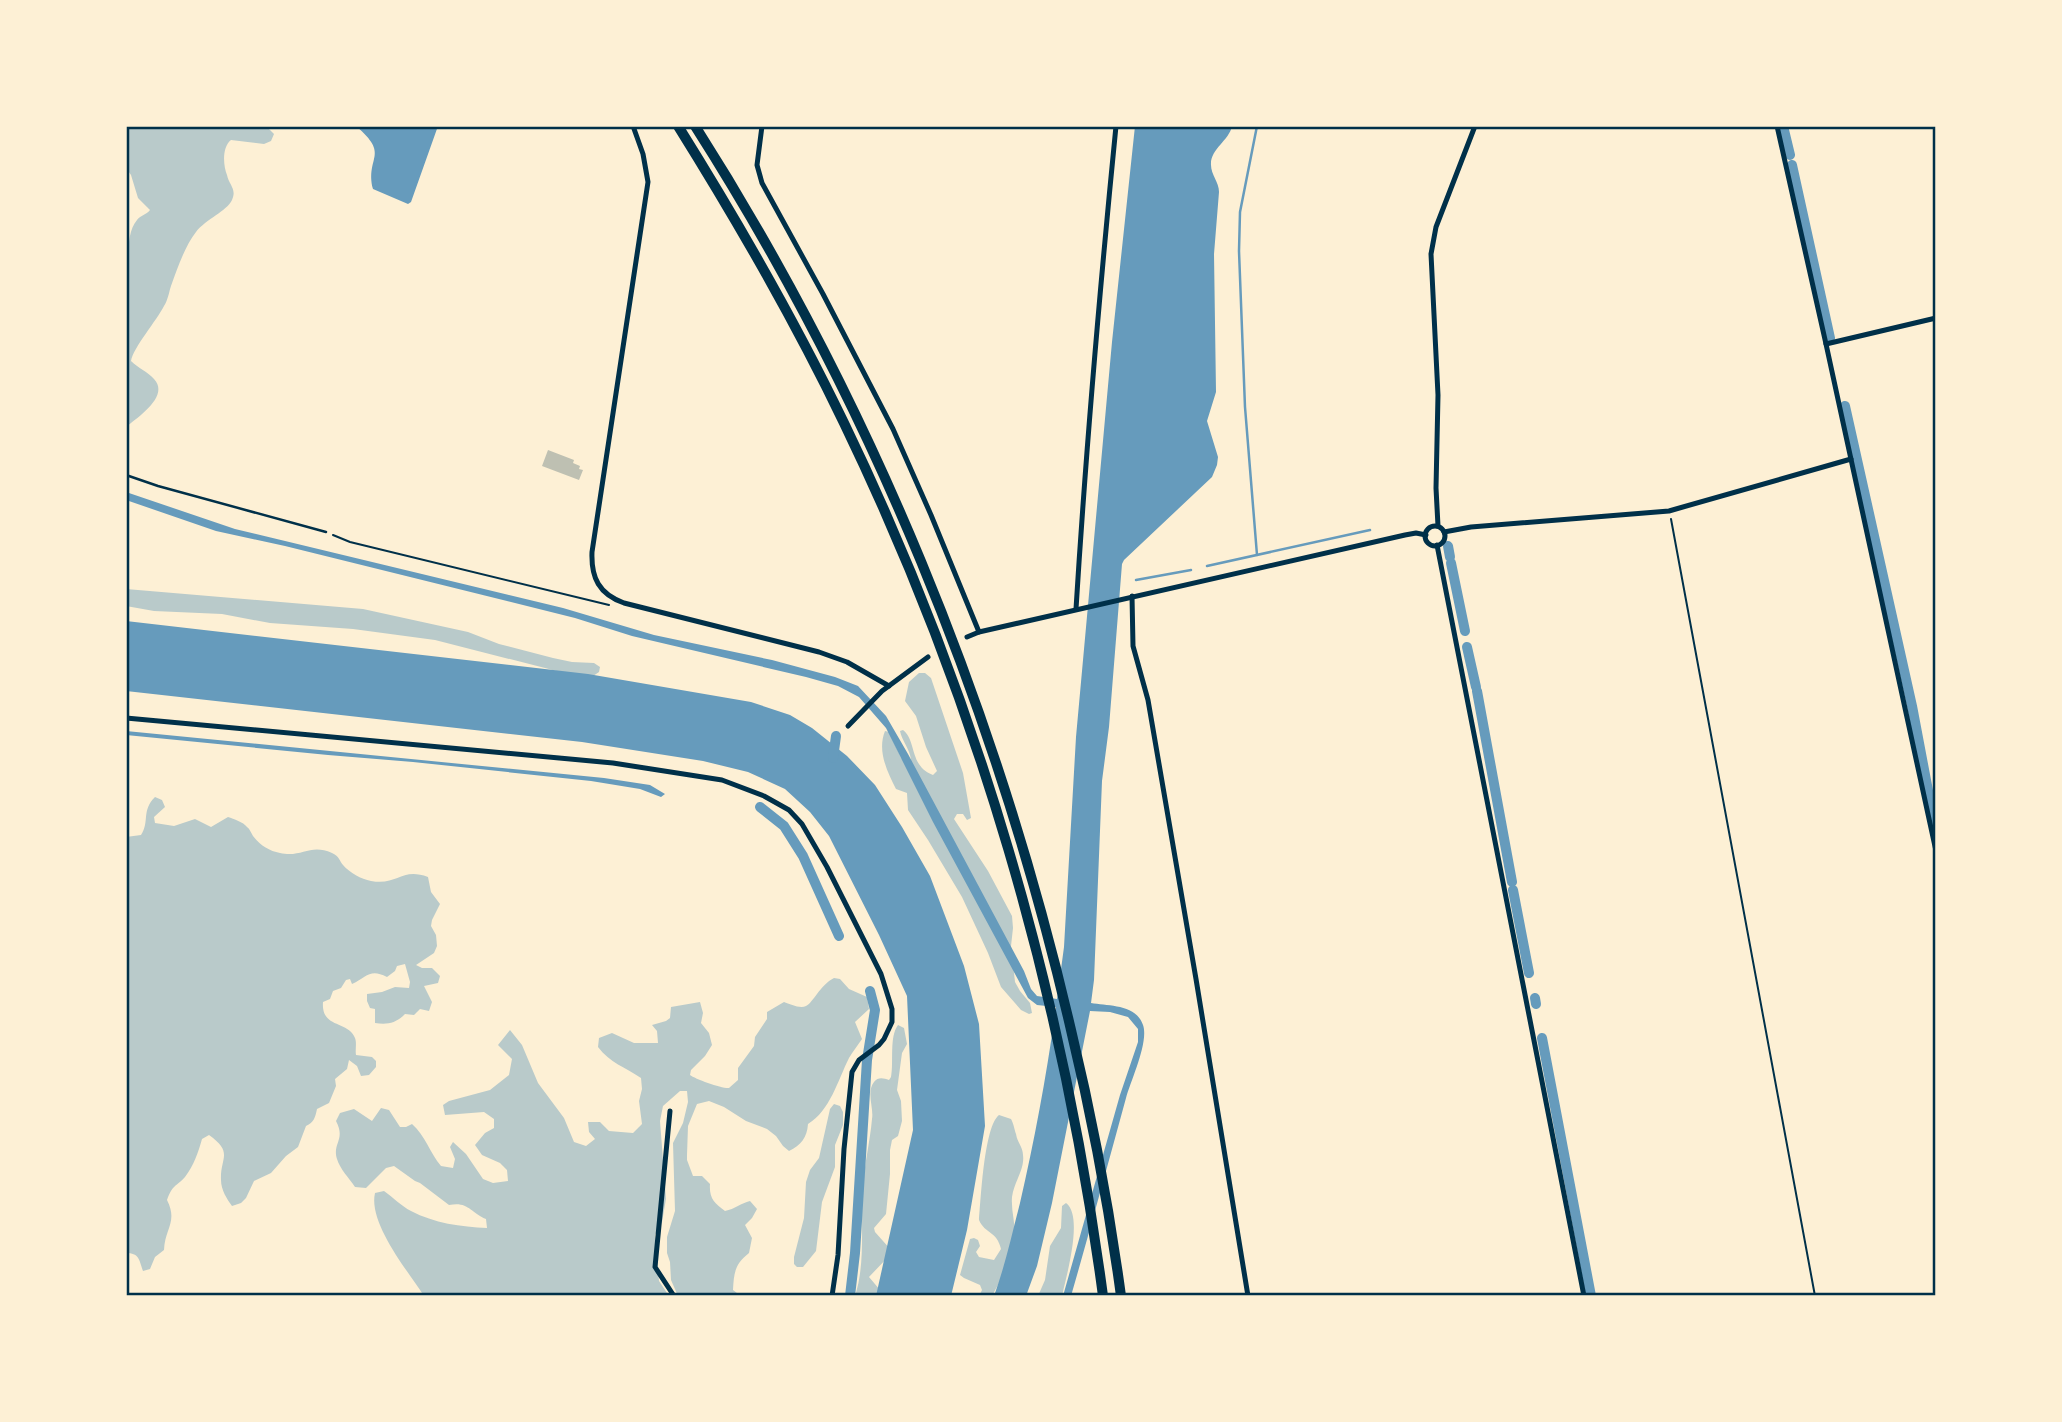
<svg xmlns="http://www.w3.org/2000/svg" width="2062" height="1422" font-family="'Noto Serif',serif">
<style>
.green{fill:#b9caca}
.water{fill:#669bbc}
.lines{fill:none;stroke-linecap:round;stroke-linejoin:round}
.stream{stroke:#669bbc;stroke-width:2.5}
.canal{stroke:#669bbc;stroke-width:10}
.building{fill:#bec0b2}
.path{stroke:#003049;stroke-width:2}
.service{stroke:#003049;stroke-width:2.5}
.minor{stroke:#003049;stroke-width:5}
.motorway{stroke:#003049;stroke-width:10}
.neatline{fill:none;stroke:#003049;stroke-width:2.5}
</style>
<rect width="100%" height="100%" fill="#fdf0d5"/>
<!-- green -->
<g class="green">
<path d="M126,126H266L274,134L271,141L264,144L231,140C222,147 223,165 227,175C229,185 237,189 232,200C227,211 206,219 196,232C185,246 177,269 171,286C169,292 168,300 164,306C157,320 133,348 131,361C138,368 148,372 154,379C170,396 138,417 126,427V286L129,281C129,263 125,234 137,220C141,215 146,215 150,210L138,198L131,175L126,168Z"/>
<path d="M126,589L363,609L468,632L499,644L553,658L572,662L594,663L600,667L599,672L590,678H584L435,640L353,629L270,623L222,614L154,611L126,606Z"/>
<path d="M919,673H925L931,678L963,773L971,818L967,820L963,814H957L954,819L988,871L1012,916L1013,928L1011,946L1015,982L1020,991L1030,1003L1032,1013L1029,1014L1021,1010L1001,987L988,953L962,897L928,840L908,810L907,793L896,789C887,771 877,751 885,731L889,732L901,758L905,761L911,760C910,749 902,741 900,731L903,730C917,741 909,766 933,775L937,771L926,747L916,716L905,701L909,682Z"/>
<path d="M155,797L162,800L165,807L154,817L155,823L174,826L195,819L211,827L228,817C234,819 243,822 247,827C250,829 251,833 253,836C260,845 269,851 280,853C302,858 310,843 332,853C339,856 339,860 343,865C350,873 361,879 371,881C398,886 401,867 428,877L431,892L440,904L432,920L431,926L436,935L437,946L434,953L416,965L422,968H432L440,976L438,983L424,986L432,1002L429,1011L420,1009L414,1015L405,1014C396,1023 388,1025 375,1023V1009L370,1008L367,1001V994L382,992L395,987L409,988L410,982L405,964L397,966L395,971L387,977C370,968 367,977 352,984L350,979L346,980L341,988L333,991L330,999L323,1002C321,1029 348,1020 355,1038C357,1043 355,1050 356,1055L372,1057L376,1061V1067L369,1075L361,1076L357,1066L349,1060L347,1069L335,1079L336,1086L329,1103L317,1109C315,1118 314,1122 306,1126L298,1147L286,1156L271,1173L254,1181L246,1198L241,1203L232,1206C227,1199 221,1190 221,1180C220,1157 234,1153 209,1135L202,1139C198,1153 194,1165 185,1177C176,1187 173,1184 167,1200C178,1222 165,1228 164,1250L155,1257L150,1269L143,1271C139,1259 139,1253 126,1253V837L141,835C150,821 141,811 155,797Z"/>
<path d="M834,978L840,979L849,989L867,997L869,1009L855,1022L862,1039C858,1045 853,1051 849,1058C838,1080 830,1111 808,1124C807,1138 801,1145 789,1151L783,1146L776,1136L767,1129L746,1121L724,1107L709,1101L697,1104L688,1126L687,1155V1160L693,1176H702L710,1184C709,1198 714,1203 725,1211C735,1209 741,1203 750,1201L757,1209L752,1218L745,1225L752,1238L749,1253C735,1264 734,1272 733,1290L741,1296H678L671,1280L670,1262L667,1253V1237L675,1211L673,1143L683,1123L688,1102L687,1091H680L663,1106L660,1121L666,1199L662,1222L655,1235L659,1281L669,1296H424C408,1271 368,1223 375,1193L384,1191C393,1197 401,1206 411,1211C434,1223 461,1227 487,1228L486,1219C470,1212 468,1201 449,1205L420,1183L415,1181L394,1166L386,1168L366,1188L355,1187C349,1178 340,1169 337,1159C332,1143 346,1140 336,1121L340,1113L354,1109L372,1121L381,1108L389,1110L400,1127H406L412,1124C425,1135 430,1153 441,1166L453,1168L455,1159L450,1147L453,1142L466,1154L483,1179L493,1183L508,1181L507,1170L500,1163L482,1155L475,1145L485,1133L494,1128V1119L484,1112L445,1115L443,1105L449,1101L490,1090L509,1075L512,1059L498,1045L510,1030L522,1045L538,1083L564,1118L574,1142L586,1146L595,1139L589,1132L588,1122H600L609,1131L633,1133L642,1124L639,1101L642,1089L641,1078C625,1067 610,1063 598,1047L599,1038L612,1033L634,1043H658L657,1031L652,1025L666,1021L670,1018L671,1007L700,1002L703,1013L701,1023L709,1033L712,1045L705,1056L691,1070L690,1075C695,1079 723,1089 729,1088L738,1080V1068L754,1046L755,1037L767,1019V1012L784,1002C790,1004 800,1009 806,1006C813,1003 820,985 834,978Z"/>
<path d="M898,1025L904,1028L907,1044L902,1053L897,1090L901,1101L902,1121L898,1136L892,1140L890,1150V1174L886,1214L874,1228L875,1232L891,1250L888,1257L869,1277L880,1290L881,1296H855C866,1262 860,1224 863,1189C864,1165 870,1142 872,1119C874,1108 866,1092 874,1082C878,1077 883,1078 889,1080L891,1077C894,1062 889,1037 898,1025Z"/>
<path d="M834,1104L840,1106L843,1112V1125L835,1145V1167L822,1202L816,1251L803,1267H797L794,1264V1257L804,1218L806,1182L810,1170L819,1158L830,1109Z"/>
<path d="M999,1115L1011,1119C1014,1125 1014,1128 1016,1134C1017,1142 1023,1147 1023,1155C1025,1169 1014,1182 1012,1197C1011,1210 1015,1222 1015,1235C1016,1255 1001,1279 992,1296H979L982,1290L980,1285L964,1278L960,1275L970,1239L974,1238L978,1240L980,1246L976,1252L979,1257L994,1260L1001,1249C997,1231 985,1234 979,1220C981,1199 984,1127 999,1115Z"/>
<path d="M1066,1203C1084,1216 1066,1277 1062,1296H1038L1045,1280L1050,1246L1061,1228L1062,1206Z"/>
</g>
<!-- water -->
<g class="water">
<path d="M356,126H438L411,202L408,204L373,189C365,156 391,156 356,126Z"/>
<path d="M1135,126H1232C1229,141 1210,149 1211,165C1211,175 1219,182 1219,192L1214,254L1216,392L1207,421L1218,457L1217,465L1212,477L1124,560L1122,564L1109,727L1102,781L1094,980L1091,1003C1108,1006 1136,1004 1143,1025C1149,1042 1131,1080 1126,1098C1108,1164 1090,1230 1071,1296H1063L1120,1095L1138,1042V1029L1128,1017L1110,1012L1090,1011L1052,1203L1037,1266L1026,1296H994C1005,1266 1012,1234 1020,1203C1035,1138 1047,1073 1056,1007L1037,1005L1028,998L933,822L886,728L859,697L838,686L806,677L632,636L575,618L285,546L216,531L126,500V492L235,529L563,608L654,635L772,660L835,677L858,686L886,716L908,754L1024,971L1031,989L1037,996L1057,999L1064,947L1076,737L1112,342Z"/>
<path d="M126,621L588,674L751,702L790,715L812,728L847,756L875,785L902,827L930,876L964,966L979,1024L985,1126L967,1230L951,1296H876L913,1130L907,996L879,935L829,836L810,812L785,789L748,772L703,761L582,742L126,691Z"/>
<path d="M126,731L604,778L650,785L665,794L661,797L640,789L591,781L413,762L328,755L126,735Z"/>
</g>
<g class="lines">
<!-- stream -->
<g class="stream">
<path d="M1257,126L1240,212L1239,251L1245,407L1257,555"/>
<path d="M1207,566L1370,530"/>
<path d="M1136,580L1191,570"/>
</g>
<!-- canal -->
<g class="canal">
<path d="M1783,126L1790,155"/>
<path d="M1792,165L1830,338"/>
<path d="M1845,406L1912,706L1936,833"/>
<path d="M1448,546L1450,557"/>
<path d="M1451,563L1465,631"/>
<path d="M1467,647L1476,687"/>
<path d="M1477,691L1512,882"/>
<path d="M833,758L836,736"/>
<path d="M760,807L784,826L803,856L839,936"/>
<path d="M1513,890L1529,973"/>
<path d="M1535,998L1536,1004"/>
<path d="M1542,1038L1591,1296"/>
<path d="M850,1296L855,1253L867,1060L875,1010L870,991"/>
</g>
</g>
<!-- building -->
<path class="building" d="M548,450L574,460L573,463L580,466L579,469L583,470L579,480L542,466Z"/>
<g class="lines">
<!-- path -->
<g class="path">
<path d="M1671,519L1815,1296"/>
<path d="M333,535L350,542L609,605"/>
</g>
<!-- service -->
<path class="service" d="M126,475L158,486L326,532"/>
<!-- minor -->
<g class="minor">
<path d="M633,126L643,154L648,182L592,552C591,578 599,594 624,603L819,652L847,662L889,686"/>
<path d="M762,126L757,165L762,183L823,294L893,429L931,515L979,632"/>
<path d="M1777,126L1826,344L1936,851"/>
<path d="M1826,344L1936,318"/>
<path d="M1438,526L1436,488L1438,395L1431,254L1436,227L1475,126"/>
<circle cx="1435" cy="536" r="10"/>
<path d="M1444,532L1471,527L1669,511L1851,459"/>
<path d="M1437,545L1584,1296"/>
<path d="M1132,596L1133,646L1148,700L1196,979L1248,1296"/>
<path d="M1076,609C1086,448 1100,287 1116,126"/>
<path d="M967,637L979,632L1405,535L1416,533L1426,535"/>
<path d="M126,718L613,763L722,780L764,796L789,810L802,824L827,867L881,974L892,1009V1022L884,1039L879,1045L859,1060L852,1072L844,1149L838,1255L832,1296"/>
<path d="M848,726L882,691L928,657"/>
<path d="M670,1111L655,1267L674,1296"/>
</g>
<!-- motorway -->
<g class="motorway">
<path d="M678,126C738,222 795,321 844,423C977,698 1063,994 1103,1296"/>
<path d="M695,126C871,402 997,711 1071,1030C1092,1117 1109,1207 1121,1296"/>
</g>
</g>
<!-- border -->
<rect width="2062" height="1422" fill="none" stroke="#fdf0d5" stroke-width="256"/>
<rect x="128" y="128" width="1806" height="1166" class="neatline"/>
</svg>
